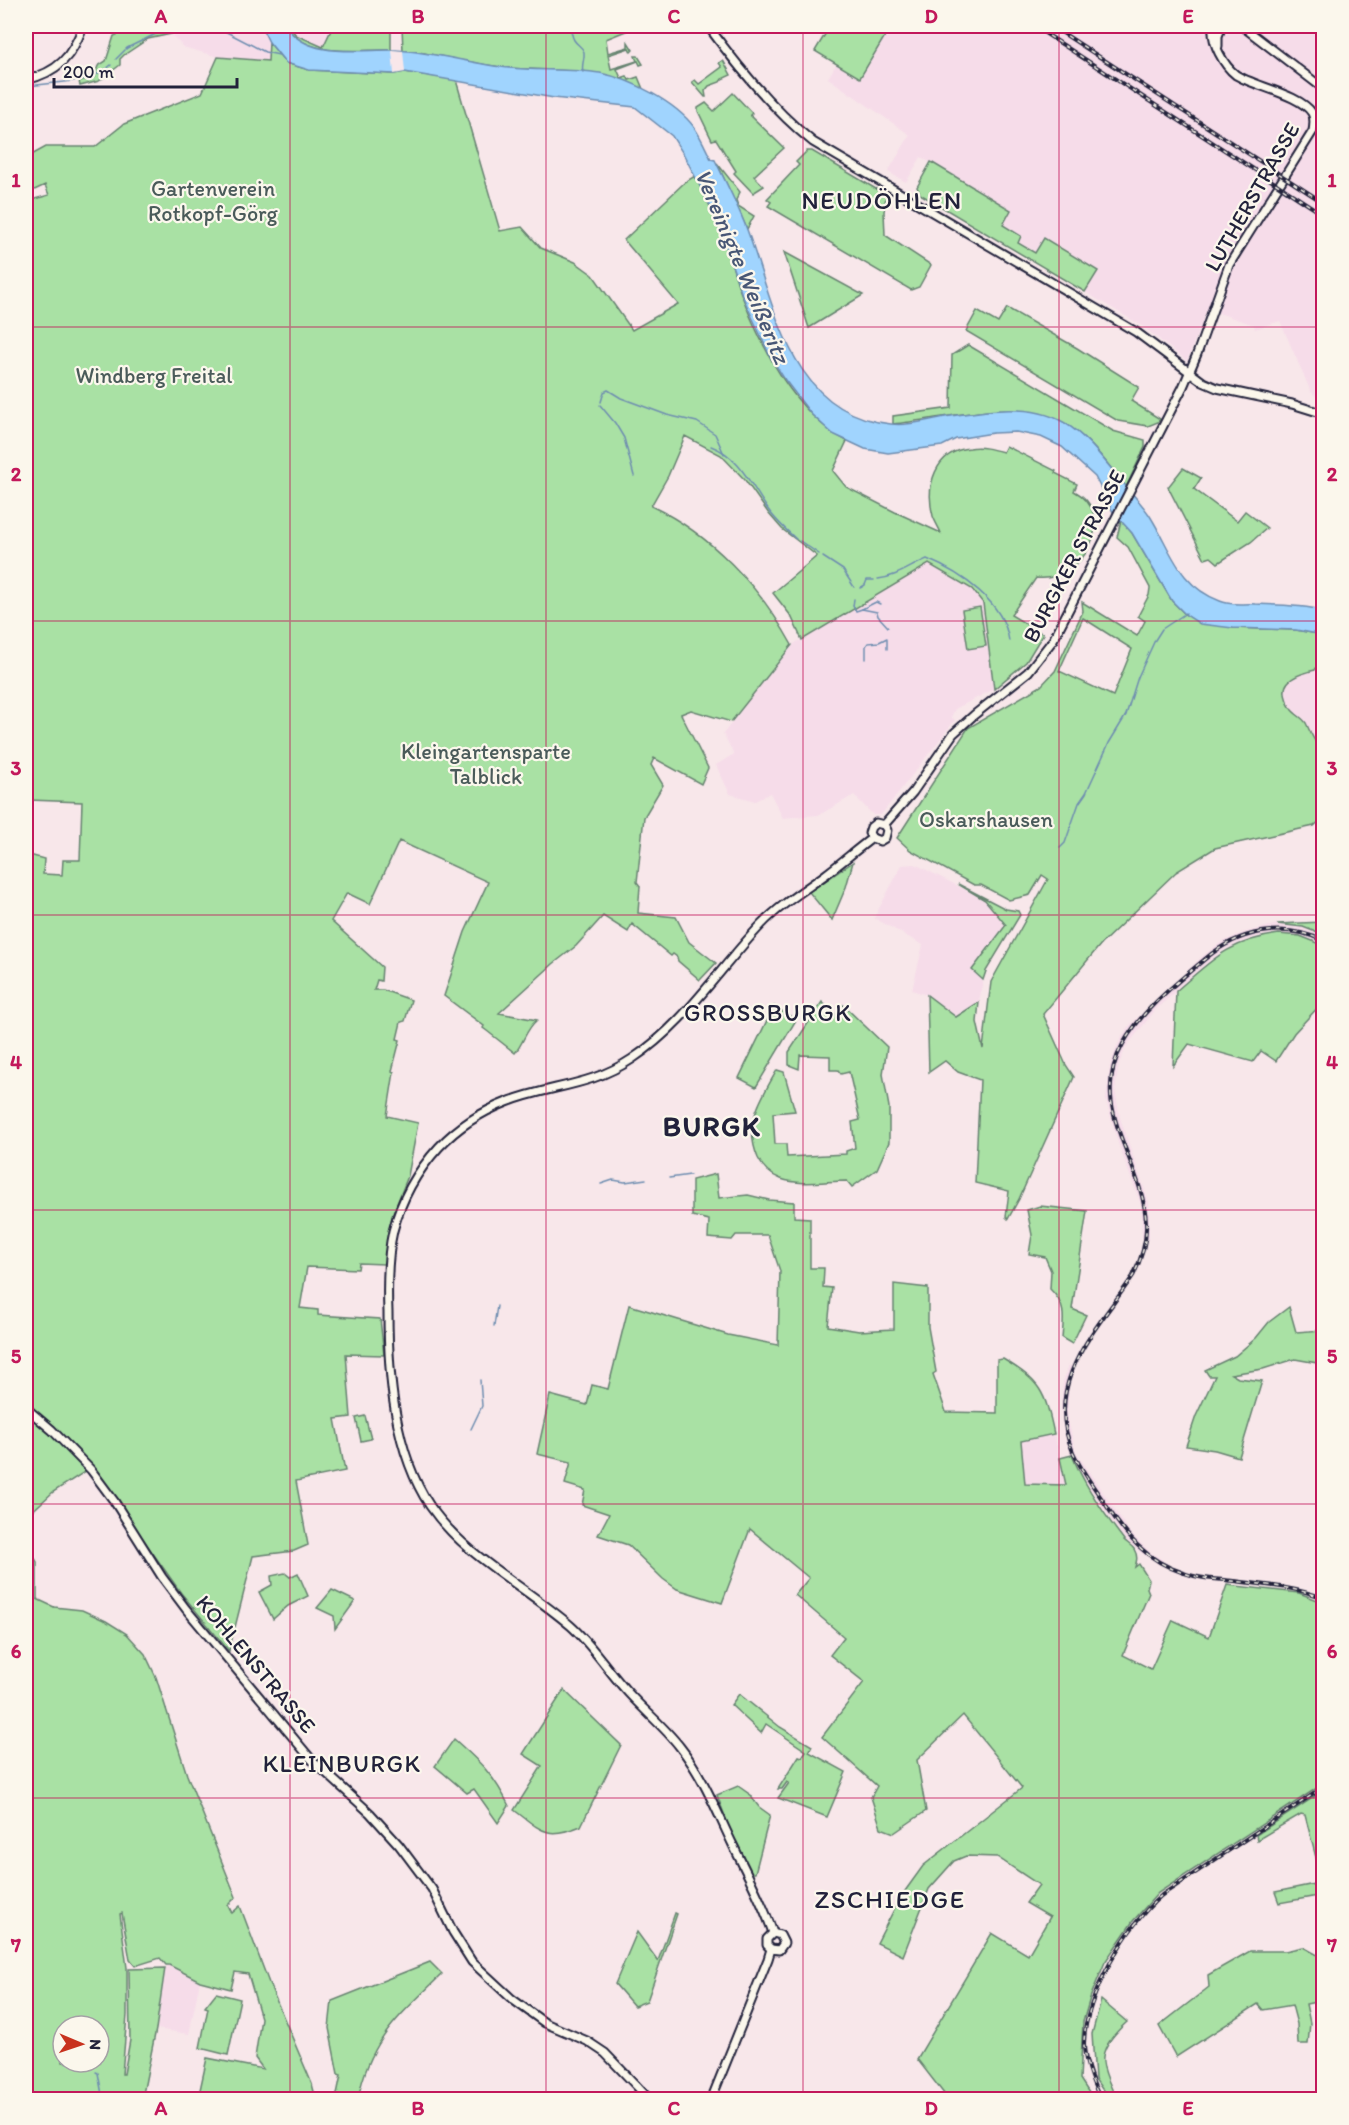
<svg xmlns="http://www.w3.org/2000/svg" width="1349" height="2125" font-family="Itim,sans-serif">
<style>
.built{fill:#f6dce9}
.green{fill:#a9e1a4;stroke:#668270;stroke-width:1.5;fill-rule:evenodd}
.water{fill:#a0d4fe;stroke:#6e8db0;stroke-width:1.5}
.pier{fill:#f8e7ea}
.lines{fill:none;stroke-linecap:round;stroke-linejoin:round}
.stream{stroke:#6e8db0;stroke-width:1.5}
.secondary-casing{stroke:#22223b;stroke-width:11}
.secondary{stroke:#fbf7ec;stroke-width:7}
.rail-casing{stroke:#22223b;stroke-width:4}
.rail{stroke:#fbf7ec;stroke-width:1.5;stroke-dasharray:4.5;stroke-linecap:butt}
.grid{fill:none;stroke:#c2185b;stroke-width:1.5;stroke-opacity:0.55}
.labels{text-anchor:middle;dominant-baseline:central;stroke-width:4.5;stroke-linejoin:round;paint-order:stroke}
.park-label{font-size:22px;fill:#4a5b5a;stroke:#fbf7ec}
.street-label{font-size:22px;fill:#22223b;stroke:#fbf7ec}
.water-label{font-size:24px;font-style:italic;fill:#485776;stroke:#fbf7ec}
.neighbourhood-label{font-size:24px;letter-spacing:1.5px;fill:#22223b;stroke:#fbf7ec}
.quarter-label{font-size:26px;letter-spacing:1.5px;fill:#22223b;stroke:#fbf7ec}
.district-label{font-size:28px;font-weight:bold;letter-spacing:1.5px;fill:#22223b;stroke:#fbf7ec}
.neatline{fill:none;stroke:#c2185b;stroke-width:2}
.grid-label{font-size:20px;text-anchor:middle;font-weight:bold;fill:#c2185b}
</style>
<rect width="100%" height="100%" fill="#f8e7ea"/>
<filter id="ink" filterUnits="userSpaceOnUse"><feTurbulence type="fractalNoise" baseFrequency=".0167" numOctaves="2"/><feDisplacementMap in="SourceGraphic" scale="12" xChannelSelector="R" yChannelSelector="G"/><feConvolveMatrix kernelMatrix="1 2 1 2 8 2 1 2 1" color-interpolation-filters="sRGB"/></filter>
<g filter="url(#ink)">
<!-- built -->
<g class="built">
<path d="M175,26H261L269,42L268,61L218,57L183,47L171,34L176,29Z"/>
<path d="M289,26H333L323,47L296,35Z"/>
<path d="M891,26H1321L1320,28L1324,29L1323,402L1311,392L1280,321L1255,329L1254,325L1207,309L1187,361L1139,324L1085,292L1098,271L1044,238L1035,253L1017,243L1021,236L1003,225L1010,210L921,157L906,182L888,172L910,135L828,78L837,63L860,77Z"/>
<path d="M929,564L972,589L983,603L994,689L955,709L951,717L955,720L881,815H873L854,795L819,815L783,818L770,793L755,801L730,794L716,765L734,754L723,734L792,645Z"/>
<path d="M1323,656V751L1317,746L1305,721L1294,713L1284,696L1285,685L1294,675L1315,670Z"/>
<path d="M915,864L985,900L1006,925L972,970L983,980L979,1002L956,1017L927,995L912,990L923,945L874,918L902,865Z"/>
<path d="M1277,924L1303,927L1323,935V945L1300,936L1279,934L1260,937L1225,950L1157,1008L1126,1047L1119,1064L1115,1090L1120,1118L1149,1202V1239L1142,1238L1141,1205L1118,1143L1106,1100L1110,1066L1117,1046L1127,1028L1204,955L1220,943L1242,933Z"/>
<path d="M1068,1365L1074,1368L1069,1383L1067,1416L1076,1452L1131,1534L1151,1553L1163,1560L1160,1565L1126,1542L1077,1469L1067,1442L1061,1410L1063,1382Z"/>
<path d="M1054,1434L1067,1485L1025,1484L1020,1441Z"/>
<path d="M169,1964L200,1981L189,2034L156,2029L165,1968Z"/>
</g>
<!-- green -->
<g class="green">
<path d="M128,26H183L171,34L148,39L124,55L120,59V65L99,81L80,86L79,81L94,77L98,66L106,61L114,36L119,34L120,31L126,30Z"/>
<path d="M286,26H289L296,35L323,47L333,26H391V50C357,49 307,59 286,26Z"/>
<path d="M402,26H621L626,31L606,39L608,53L628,47V42L633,50L631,52L629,48L608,55L611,69L637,61L635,56H638L643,64L640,65L638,61L617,69L621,78L627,76L629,80L638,77L643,89C597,66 558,72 510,68C479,65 448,57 418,52L403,51Z"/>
<path d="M830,26H891L860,78L815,51Z"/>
<path d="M269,42L286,63L309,70L394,74L405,72L456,80L500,231L522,227L541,248L575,262L593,275L632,330L678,304L624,240L685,182L695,176C704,195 715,214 722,234C730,254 734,276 742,296C763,350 794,413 847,441L833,471L846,487L895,512L941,533C939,528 935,522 933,516C925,486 935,451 970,448C981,446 992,449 1003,452L1006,446L1056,471L1055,473L1077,484L1074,491C1118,513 1086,583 1036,578L1011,615L1043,634L1026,662L994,689L983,603L972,589L929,564L802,640L791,616L773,593L817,556L782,529L769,514L745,480L721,455L685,436L668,476L651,506C711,534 760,587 792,645L731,722L691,710L681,714L708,768L701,784L654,758L651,765L663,785L644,817L637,882L640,886L638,913L676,917L689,942L716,963L700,980L678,961L677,957L673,954L671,956L632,924L628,932L603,916L576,946L553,964L499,1013L537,1020C526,1029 524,1042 515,1053L487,1031L483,1028L484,1026L444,996L465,932L488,882L399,841L370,904L347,893L331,921L382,967L381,981L377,980L374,990H383L411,1000L405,1021L401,1022L397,1039L400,1040L392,1071L394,1072L387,1116L418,1123L408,1176L392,1216L384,1264L359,1263L358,1269L307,1267L300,1308L318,1310V1315L380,1319L384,1355L346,1354L351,1417L335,1419L345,1471L296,1481L308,1545L294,1551L253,1556L229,1651L181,1593L92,1467L53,1492L26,1517V854L44,859L43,874L62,875L63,860H80L82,802L29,800L26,830V205L35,199L49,195L45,185L26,194V158L46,147H95L124,124L202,93L218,57L268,61Z"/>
<path d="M723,60L731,75L722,79L720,82L709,86L705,91L706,97H705L692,82L695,80L699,84L722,67L719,63Z"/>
<path d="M733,93L752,113L750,115L784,148L754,176L764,186L753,193L734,173L736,171L716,139L712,140L698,111V108L706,103L714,111Z"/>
<path d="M807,151H812L886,195L884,212L885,235L931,265L919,287L911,290L768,206L771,202L767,199L799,165L796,162Z"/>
<path d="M931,162L1011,210L1003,225L1021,236L1018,243L1035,253L1044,238L1098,271L1085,292L920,194L917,187Z"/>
<path d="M717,163L740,192L736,200L738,206L754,216L747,229Z"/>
<path d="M784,252L863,295L809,328Z"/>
<path d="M1007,308L1077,348L1139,387L1131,401L1160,419L1158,422L1148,426L1118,421L966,331L977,311L998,323Z"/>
<path d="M968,345L1113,431L1145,440V447L1126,487C1108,464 1090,439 1065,424C1019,395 943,420 893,424V416L951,408L952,355Z"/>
<path d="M1183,468L1201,478L1194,489L1237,521L1245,511L1267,528L1251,542L1218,563L1211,557L1205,559L1168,487Z"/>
<path d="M1121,520L1132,533L1172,601L1186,615L1233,628L1296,630L1323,635V656L1315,670C1290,676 1275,684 1292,710C1296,715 1303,718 1306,723C1311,733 1314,743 1323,751V818L1314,826L1215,848L1176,872L1101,944L1043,1014L1066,1065L1074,1077L1019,1199L1008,1219L1006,1217L1009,1191L975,1183L980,1080L958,1072L945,1061L929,1072L927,995L956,1017L979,1002L977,1022L983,1049L991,982L1048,879L1042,875L1030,895L1009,900L981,885H974L910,850L897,838L968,728L1041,686L1055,671L1083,611L1082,602L1137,636L1145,621L1138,616L1149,595L1150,588L1128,547L1117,537ZM1083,618L1132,649L1113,696L1059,671Z"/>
<path d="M980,607L986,646L968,649L962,610Z"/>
<path d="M853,862L846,887L832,920L809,892Z"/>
<path d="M958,884L1006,909L1018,911L1020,915L986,971L983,980L972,970L1006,925L985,900Z"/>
<path d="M1323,922V935L1303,927L1277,924Z"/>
<path d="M1279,934L1300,936L1323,945V1002L1294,1033L1276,1061L1261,1051L1253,1062L1189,1044L1173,1066L1176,991C1212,960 1228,941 1279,934Z"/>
<path d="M822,1002L836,1015L843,1005L887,1047L883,1074L889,1107V1142L877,1169L852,1187L847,1181C826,1181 801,1186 781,1179C770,1175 763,1168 758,1158C743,1124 761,1099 777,1070L784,1072L795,1111L773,1113L775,1144H786L787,1157L846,1154V1151L855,1148L852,1122L860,1120L849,1072L841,1074L838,1070H830V1056L800,1055L799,1069L789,1065V1052Z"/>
<path d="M774,1006L796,1020L756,1087L739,1078Z"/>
<path d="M716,1174L719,1198L748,1195L769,1200L794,1202V1217L810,1218V1268H824L823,1287L832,1288L828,1326L859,1331L894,1329V1284L928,1288V1327L936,1372L933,1374L946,1412L997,1413V1360L1003,1359C1041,1382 1045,1391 1054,1434L1021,1441L1025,1484L1066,1485L1060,1458L1072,1455C1084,1485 1104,1514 1124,1540C1127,1543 1131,1545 1134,1549C1138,1556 1137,1560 1135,1567L1139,1564L1149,1580L1147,1588L1149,1593L1123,1655L1151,1669L1173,1620L1209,1637L1227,1585L1299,1593L1323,1602V1784L1158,1893L1133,1921L1105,1962L1090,1998L1083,2022L1080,2079L1093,2099H948L917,2059L992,1933L1028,1955L1050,1917L1026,1903L1039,1885L997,1857L966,1856L954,1861L929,1889L903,1956L877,1943L900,1898L923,1866L1022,1788L963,1715L917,1760L926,1811L894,1833L881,1828L871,1797L877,1786L822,1737L864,1682L830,1655L844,1637L795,1595L809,1578L750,1529L722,1603L677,1589L663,1579L628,1545L598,1535L609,1514L582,1505L585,1490L565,1484L571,1462L537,1454L550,1395L587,1405L592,1385L608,1389L629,1305L728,1335L778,1345L780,1271L768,1235H736L732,1240L708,1238L709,1220L692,1216V1180Z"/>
<path d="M1040,1206L1087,1211L1072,1309L1086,1315L1072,1344L1062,1338C1064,1318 1066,1304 1050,1289L1051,1271L1045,1257L1029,1254L1032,1235L1027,1210Z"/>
<path d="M1289,1307L1296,1332L1323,1330V1364L1295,1359L1263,1369L1231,1374L1238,1378L1262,1381L1239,1457L1215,1450L1186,1446L1196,1416L1215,1376H1209L1205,1370L1235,1356L1256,1338L1269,1322Z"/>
<path d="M365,1416L371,1439L361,1441L356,1418Z"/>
<path d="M26,1543L37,1562V1599L54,1607L82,1610L106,1621L127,1634L145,1654L156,1677L187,1775L236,1897L228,1905L232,1913L240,1906L269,1983L312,2084L316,2099H198L207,2058L263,2069L255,2058L261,2018L248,1974L235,1972L231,1989L200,1981L169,1965H166L160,1958L135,1966L130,1960L122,1913L120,1914L127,1968V2015L122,2074H124L130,2040L129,1969L165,1968L156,2029L142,2099H26ZM63,2026H99V2062H63Z"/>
<path d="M285,1573L290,1577L298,1573L308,1596L288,1606L273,1619L259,1592L272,1585L271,1576Z"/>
<path d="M332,1590L355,1601L335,1629L334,1616L317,1608Z"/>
<path d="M564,1690L621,1745L581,1826C546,1840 542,1831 514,1810L542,1766L523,1754Z"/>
<path d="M739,1694L780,1727L812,1746L809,1752L846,1772L827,1817L778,1798L789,1783L787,1782L782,1789H778L799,1756L802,1757L806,1751L766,1724L761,1733L731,1705Z"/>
<path d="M454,1739C480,1762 494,1775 509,1806L498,1823L474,1789L467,1793L435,1766Z"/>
<path d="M738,1786L752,1796V1798L759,1807L770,1815L755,1873H750L729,1827L717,1795Z"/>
<path d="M1323,1791V1895L1279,1903L1275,1892L1319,1883L1321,1877L1305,1815L1301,1814L1257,1840L1256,1835Z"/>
<path d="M675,1913L677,1914L647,2001L634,2006L615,1984L637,1932L658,1961Z"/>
<path d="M1303,1947L1323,1958V2037L1316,2002L1306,2004L1310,2023L1308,2044H1298L1297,2024L1292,2005L1263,2010L1258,2004L1176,2057L1159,2026L1209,1987L1208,1975L1250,1951H1285Z"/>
<path d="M430,1962L442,1974C400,2016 370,2038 358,2099H336L341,2075L338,2074L329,2028L332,2001Z"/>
<path d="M216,1993L240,1999L228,2055L200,2048L208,2008L205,2007Z"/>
<path d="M1101,2000L1127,2022C1117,2031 1101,2048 1103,2062C1104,2074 1112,2088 1116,2099H1109L1095,2079L1092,2034Z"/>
</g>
<!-- water -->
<path class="water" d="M261,26H286C308,60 361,49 396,50C435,52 471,64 509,68C539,71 571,68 600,73C631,79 675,102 694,127C701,137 706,149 711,159L715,160C727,185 740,209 749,235C776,311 792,414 891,424C909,426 927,420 945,417C983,411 1030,402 1065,423C1089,438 1106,463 1125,485C1133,495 1143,505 1150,516C1172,551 1178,585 1220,601C1231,606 1244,603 1256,604C1279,605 1301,605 1323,610V635L1296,630L1233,628L1200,624L1186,615L1172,601L1132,533L1113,512L1095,477L1062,447L1041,437L1016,432L993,433L956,439L942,446L888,453L865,449L833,434L811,414L785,380L770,356L742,295L716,217L684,155L672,136L635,107L554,98L405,72L394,74L309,70L286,63L269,42Z"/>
<!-- pier -->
<path class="pier" d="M392,50L403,51L405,72L394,74Z"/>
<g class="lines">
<!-- stream -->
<g class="stream">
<path d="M215,26L265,52L279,55"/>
<path d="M569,26C572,30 571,35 574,40C577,45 582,46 584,52C585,59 581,65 583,72"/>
<path d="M116,59L127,48L172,26"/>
<path d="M26,87C52,81 91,85 111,65"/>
<path d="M601,402L604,392L608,390L621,398L667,415L697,422L715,434L724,454"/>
<path d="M600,405L615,423L624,438L634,476"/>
<path d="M711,446C739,456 751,485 767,508C775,520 785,529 796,539"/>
<path d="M800,541L819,554"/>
<path d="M823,557L843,570L854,587"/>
<path d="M878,579C897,577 910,566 927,559C961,573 1004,602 1009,641"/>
<path d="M860,588L865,585L867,580H874"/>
<path d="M854,599L853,606L856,611L862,609L877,612L878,616L888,627"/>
<path d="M862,609L876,602L880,604"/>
<path d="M887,649V639"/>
<path d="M866,659V646L868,643L879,642L887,638"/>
<path d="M1060,848L1065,843L1079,803L1086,793L1109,743L1126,715L1138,677L1155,640L1162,629L1186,613"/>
<path d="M669,1178L690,1175"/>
<path d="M601,1184L613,1180L625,1182L646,1179"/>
<path d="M494,1326L497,1306"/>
<path d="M471,1429L482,1406L480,1380"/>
<path d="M96,2072L98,2073L103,2100"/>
</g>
<!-- secondary casing -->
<g class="secondary-casing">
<g id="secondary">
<path d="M708,26C738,67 773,110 813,142L1136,332L1203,382L1217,388L1292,404L1324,414"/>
<path d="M1242,26L1324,89"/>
<path d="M1218,46V36L1222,26"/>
<path d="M26,80C58,72 72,57 83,26"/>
<path d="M884,825L913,792L953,734L974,715L1028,672L1053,640L1183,387L1197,354L1229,265L1313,131C1314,125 1315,118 1312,113C1301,95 1254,86 1236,75C1228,69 1223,61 1219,53C1214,43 1212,36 1213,26"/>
<path d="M872,838L880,841L885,838L887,830L884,825"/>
<path d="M872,838L869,833L871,827L876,823L884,825"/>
<path d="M26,1408L52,1430L91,1470L114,1501L162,1577L186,1609L311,1759L370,1813L399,1845L432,1889L453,1932L472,1962L512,1999L545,2023L587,2041L605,2053L650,2100"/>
<path d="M773,1933C763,1903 747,1874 733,1845C717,1812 703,1776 680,1747C664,1726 642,1709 624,1688C606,1668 592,1645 571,1626C525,1586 465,1557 430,1506C394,1452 388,1375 388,1312C387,1286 387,1257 393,1231C401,1200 417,1171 439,1147C458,1127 481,1112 507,1102C551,1085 590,1087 632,1059C685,1024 718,970 761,925C780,905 803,891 825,875C841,863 856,850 872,838"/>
<path d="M771,1949L779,1950L784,1943L780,1935L773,1933"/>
<path d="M711,2100L768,1959L771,1949L767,1945V1939L773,1933"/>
</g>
</g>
<!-- secondary -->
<use href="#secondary" class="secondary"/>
<!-- rail casing -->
<g class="rail-casing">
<g id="rail">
<path d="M1034,26L1324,215"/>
<path d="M1052,26L1324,203"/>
<path d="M1324,941C1283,921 1238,931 1205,959C1176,983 1141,1011 1123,1044C1086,1109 1144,1160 1146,1223C1147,1242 1141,1260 1133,1276C1097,1329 1042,1382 1073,1452C1081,1470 1093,1486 1104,1502C1125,1535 1146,1561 1184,1573C1197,1578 1211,1579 1225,1580C1258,1584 1292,1586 1324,1598"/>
<path d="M1101,2100C1092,2082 1084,2063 1084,2043C1085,1996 1127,1925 1162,1895L1324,1787"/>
</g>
</g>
<!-- rail -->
<use href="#rail" class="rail"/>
</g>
</g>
<!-- grid -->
<path class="grid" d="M290,26V2100M546,26V2100M803,26V2100M1059,26V2100M26,327H1324M26,621H1324M26,915H1324M26,1210H1324M26,1504H1324M26,1798H1324"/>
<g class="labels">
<!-- park labels -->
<g class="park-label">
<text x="213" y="188">Gartenverein<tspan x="213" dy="25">Rotkopf-Görg</tspan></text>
<text x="154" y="375">Windberg Freital</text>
<text x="486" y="751">Kleingartensparte<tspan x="486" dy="25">Talblick</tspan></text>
<text x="986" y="819">Oskarshausen</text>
</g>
<!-- street labels -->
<g class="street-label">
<text transform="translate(1252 197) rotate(-60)">LUTHERSTRASSE</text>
<text transform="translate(1074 556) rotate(-62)">BURGKER STRASSE</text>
<text transform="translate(256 1664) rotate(50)">KOHLENSTRASSE</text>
</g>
<!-- water labels -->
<g class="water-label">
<text transform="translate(743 266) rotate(67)">Vereinigte Weißeritz</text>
</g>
<!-- neighbourhood labels -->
<g class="neighbourhood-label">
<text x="768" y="1012">GROSSBURGK</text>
<text x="342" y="1763">KLEINBURGK</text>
</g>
<!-- quarter labels -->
<g class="quarter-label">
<text x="882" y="200">NEUDÖHLEN</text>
<text x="890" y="1899">ZSCHIEDGE</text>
</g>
<!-- district labels -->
<g class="district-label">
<text x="712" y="1126">BURGK</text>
</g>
</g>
<!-- margin -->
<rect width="1349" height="2125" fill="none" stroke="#fbf7ec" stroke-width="66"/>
<!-- north arrow -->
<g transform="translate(81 2044) rotate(92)"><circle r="28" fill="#fbf7ec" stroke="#a4a2a5" stroke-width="1.5"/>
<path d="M0-4.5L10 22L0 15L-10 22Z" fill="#c8321e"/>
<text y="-9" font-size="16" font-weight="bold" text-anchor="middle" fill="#22223b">N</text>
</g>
<!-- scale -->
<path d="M54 78v9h183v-9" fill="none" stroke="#22223b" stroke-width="3"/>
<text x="63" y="78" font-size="18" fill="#22223b" stroke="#fbf7ec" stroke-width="4.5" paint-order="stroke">200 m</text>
<rect x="33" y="33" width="1283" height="2059" class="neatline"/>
<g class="grid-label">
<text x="161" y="23">A</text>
<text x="418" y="23">B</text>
<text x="674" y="23">C</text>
<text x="931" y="23">D</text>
<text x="1188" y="23">E</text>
<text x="16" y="187">1</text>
<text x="1332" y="187">1</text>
<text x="16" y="481">2</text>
<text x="1332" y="481">2</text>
<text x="16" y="775">3</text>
<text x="1332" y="775">3</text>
<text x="16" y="1069">4</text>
<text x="1332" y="1069">4</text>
<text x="16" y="1363">5</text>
<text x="1332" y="1363">5</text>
<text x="16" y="1658">6</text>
<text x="1332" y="1658">6</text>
<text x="16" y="1952">7</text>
<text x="1332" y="1952">7</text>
<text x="161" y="2115">A</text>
<text x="418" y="2115">B</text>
<text x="674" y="2115">C</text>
<text x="931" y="2115">D</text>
<text x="1188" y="2115">E</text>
</g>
</svg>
